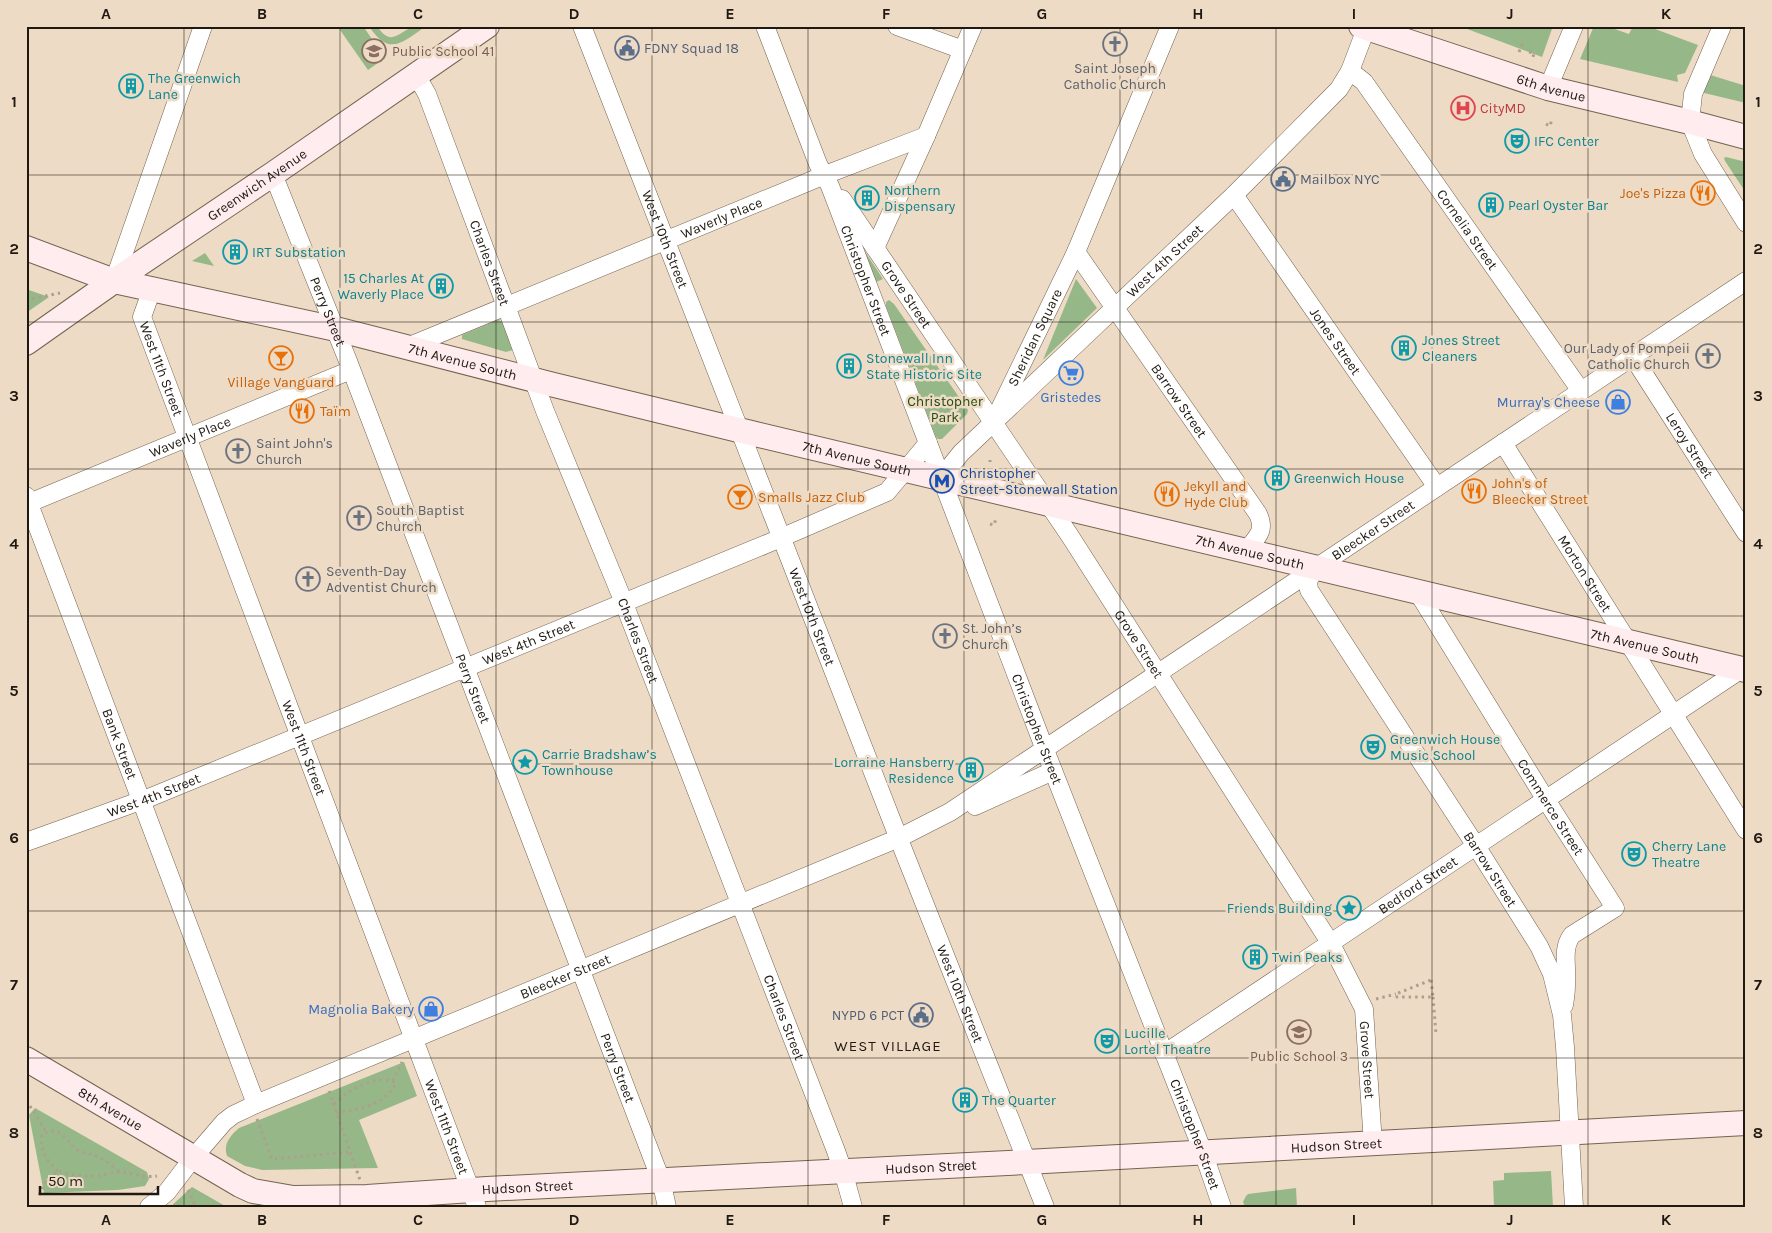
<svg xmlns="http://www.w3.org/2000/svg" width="1772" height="1233" font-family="Karla,sans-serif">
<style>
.green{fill:#96b889}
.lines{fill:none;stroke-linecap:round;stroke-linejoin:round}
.minor-casing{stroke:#746450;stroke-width:19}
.secondary-casing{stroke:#746450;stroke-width:26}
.path{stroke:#ae9f8d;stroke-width:3;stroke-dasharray:2.5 4;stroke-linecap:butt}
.minor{stroke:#fff;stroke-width:18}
.secondary{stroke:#feecef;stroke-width:24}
.grid{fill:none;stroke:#201911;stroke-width:1;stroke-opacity:0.55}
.labels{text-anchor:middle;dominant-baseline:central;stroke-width:5;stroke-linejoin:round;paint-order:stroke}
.service-label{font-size:14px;fill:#4e5e75;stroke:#eedbc5;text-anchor:start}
.education-label{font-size:14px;fill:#785e54;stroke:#eedbc5;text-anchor:start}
.worship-label{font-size:14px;fill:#5b616d;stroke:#eedbc5;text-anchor:start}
.culture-label{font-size:14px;fill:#0d838f;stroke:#eedbc5;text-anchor:start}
.street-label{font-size:14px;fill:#201911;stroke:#eedbc5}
.health-label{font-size:14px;fill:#be3a42;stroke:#eedbc5;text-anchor:start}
.food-label{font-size:14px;fill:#c56008;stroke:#eedbc5;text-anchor:start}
.shop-label{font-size:14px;fill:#366cbe;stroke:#eedbc5;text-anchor:end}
.park-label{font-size:14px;fill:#214a09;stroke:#eedbc5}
.transit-label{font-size:14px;fill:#164399;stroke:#eedbc5;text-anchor:start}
.neighbourhood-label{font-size:15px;letter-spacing:1px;fill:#201911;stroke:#eedbc5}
.neatline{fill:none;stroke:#201911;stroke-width:2}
.grid-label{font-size:16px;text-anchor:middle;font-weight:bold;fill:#201911}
</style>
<rect width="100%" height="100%" fill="#eedbc5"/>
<!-- green -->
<g class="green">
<path d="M340,26H363L385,58L368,70L338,27Z"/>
<path d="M369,26H377C391,47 397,33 413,27C416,25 422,26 426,26C402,43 389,57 369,26Z"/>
<path d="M1459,26H1553L1542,57Z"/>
<path d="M1594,26H1606L1629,34L1633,26H1647L1698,45L1685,73L1677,75L1678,82L1580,59Z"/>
<path d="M1707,74L1746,86V103L1700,92Z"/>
<path d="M1726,157L1746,162V193L1725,161L1724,158Z"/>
<path d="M856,238L883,279L874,283Z"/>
<path d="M205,253L214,266L192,261Z"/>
<path d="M1076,279L1097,308L1043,360Z"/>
<path d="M26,289L46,296L49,297L26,313Z"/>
<path d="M889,300L894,304L968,410L967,414L942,439H938L936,437L886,306V302Z"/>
<path d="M498,320L503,322L513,350L506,352L462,339V335Z"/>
<path d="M404,1062L417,1096L359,1120L378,1168L262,1170L245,1166L227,1156C223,1144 230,1136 239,1128Z"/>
<path d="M35,1108L147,1172L149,1179L145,1186L118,1190L44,1193L29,1115Z"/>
<path d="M1551,1171L1553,1207H1494L1493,1181L1504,1180V1173Z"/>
<path d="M192,1187L227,1207H170Z"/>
<path d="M1296,1188L1297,1207H1245L1243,1202L1246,1196L1248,1194Z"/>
</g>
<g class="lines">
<!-- minor casing -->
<g class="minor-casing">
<g id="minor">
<path id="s1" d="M582,26L904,852L1045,1207"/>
<path id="s2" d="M765,26L818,164L830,186L1045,750L1203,1152L1222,1207"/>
<path d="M897,26L963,50"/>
<path d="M1722,26L1693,94L1690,122L1703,154L1746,223"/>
<path id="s3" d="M1350,71L1364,82L1581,391"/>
<path id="s4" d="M416,75L427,94L545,411L620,593L836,1151L843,1171L853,1207"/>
<path d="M1548,88L1574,26"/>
<path id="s5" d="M273,174L348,361L654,1162L661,1180L667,1207"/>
<path id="s6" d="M1234,195L1437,487"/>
<path id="s7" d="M842,199L1070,536L1331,944L1364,1009L1373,1144"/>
<path d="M875,248L926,136L973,26"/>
<path id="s8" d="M1076,252L1258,514C1266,531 1257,537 1246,551"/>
<path d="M114,281L203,26"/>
<path id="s9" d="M152,289L142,317L477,1207"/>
<path id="s10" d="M407,347L825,175L926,136"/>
<path id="s11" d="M1633,357L1746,533"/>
<path id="s12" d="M998,413L1076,252L1170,26"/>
<path id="s13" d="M1503,443L1746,830"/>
<path id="s14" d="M941,478L961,453L1234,195L1339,89L1350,71L1367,26"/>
<path id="s15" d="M26,496L256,1104"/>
<path id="s16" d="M29,503L351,370"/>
<path id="s17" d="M1316,567L1308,581L1309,590L1476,846L1539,946L1552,974L1562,1015L1565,1047L1574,1207"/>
<path id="s18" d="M1417,591L1541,792L1615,908L1572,935C1561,949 1568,969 1566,985C1566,992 1565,999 1564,1005"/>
<path d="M975,806L1053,771"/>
<path id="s19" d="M26,842L151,797L769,543L887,492L928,443"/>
<path id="s20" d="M1164,1054L1746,666"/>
<path id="s21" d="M149,1207L167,1192L193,1158L224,1122L233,1115L256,1104L899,838L950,812L1746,281"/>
</g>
</g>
<!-- secondary casing -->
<g class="secondary-casing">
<g id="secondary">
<path id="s22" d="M1361,26L1548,88L1690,122L1746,137"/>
<path id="s23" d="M26,248L114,281L336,329L550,384L755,434L1746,670"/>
<path id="s24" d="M26,343L114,281L273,174L487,26"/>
<path id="s25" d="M26,1059L240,1185L253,1191L293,1198L367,1197L487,1189L1026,1162L1746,1123"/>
</g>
</g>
<!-- path -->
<g class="path">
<path d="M1519,52L1522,45L1525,47"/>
<path d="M1529,52L1534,53L1533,57"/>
<path d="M1546,124L1550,126L1552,119"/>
<path d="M26,300L60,293"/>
<path d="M990,462V460"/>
<path d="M990,524L994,525L996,518"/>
<path d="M1431,980L1433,997H1397L1396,994Z"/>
<path d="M1433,997L1436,1034"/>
<path d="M1376,999L1396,994"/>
<path d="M393,1081L402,1062"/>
<path d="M329,1091L360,1180"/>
<path d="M26,1101L35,1113L46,1132"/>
<path d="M334,1104C348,1090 377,1073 396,1083C385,1105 360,1109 337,1113"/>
<path d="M257,1119L272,1159L351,1152"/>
<path d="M58,1171C46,1161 40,1150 42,1134C66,1123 66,1147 81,1152C86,1154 91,1153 96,1156C104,1159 112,1166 119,1171"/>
<path d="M188,1190L196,1207"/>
<path d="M39,1195L45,1183L58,1171C71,1175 84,1177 98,1176C105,1175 114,1171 121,1172C136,1173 141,1178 157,1176"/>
</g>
<!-- minor -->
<use href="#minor" class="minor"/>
<!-- secondary -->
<use href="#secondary" class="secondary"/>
</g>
<!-- grid -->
<path class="grid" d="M184,26V1207M340,26V1207M496,26V1207M652,26V1207M808,26V1207M964,26V1207M1120,26V1207M1276,26V1207M1432,26V1207M1588,26V1207M26,175H1746M26,322H1746M26,469H1746M26,616H1746M26,764H1746M26,911H1746M26,1058H1746"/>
<!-- icons -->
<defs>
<g id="church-ring" transform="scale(1.25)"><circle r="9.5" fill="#eedbc5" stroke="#6b7280" stroke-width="1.5"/><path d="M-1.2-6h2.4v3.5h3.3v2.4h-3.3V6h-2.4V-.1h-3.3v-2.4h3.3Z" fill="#6b7280"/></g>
<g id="civic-ring" transform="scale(1.25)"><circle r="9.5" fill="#eedbc5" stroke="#5c6f8a" stroke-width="1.5"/><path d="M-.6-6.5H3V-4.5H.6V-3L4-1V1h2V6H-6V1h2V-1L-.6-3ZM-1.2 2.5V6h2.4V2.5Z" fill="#5c6f8a"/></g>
<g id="school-ring" transform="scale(1.25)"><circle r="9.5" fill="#eedbc5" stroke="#8d6e63" stroke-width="1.5"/><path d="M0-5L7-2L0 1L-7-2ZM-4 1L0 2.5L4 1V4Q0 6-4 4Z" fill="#8d6e63"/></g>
<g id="building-ring" transform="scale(1.25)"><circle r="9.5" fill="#eedbc5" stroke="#0f9aa8" stroke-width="1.5"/><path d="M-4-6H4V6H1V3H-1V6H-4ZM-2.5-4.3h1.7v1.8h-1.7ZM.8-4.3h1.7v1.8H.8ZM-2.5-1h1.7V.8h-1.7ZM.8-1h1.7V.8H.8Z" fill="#0f9aa8"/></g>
<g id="hospital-ring" transform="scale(1.25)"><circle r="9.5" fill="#eedbc5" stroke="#e0444e" stroke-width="1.5"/><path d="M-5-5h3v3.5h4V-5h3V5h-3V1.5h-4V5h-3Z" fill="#e0444e"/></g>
<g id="theatre-ring" transform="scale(1.25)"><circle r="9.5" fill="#eedbc5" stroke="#0f9aa8" stroke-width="1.5"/><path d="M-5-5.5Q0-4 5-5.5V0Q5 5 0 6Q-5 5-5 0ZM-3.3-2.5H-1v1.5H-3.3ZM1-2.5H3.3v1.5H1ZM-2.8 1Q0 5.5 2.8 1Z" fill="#0f9aa8"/></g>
<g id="restaurant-ring" transform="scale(1.25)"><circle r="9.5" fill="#eedbc5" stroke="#e8710a" stroke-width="1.5"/><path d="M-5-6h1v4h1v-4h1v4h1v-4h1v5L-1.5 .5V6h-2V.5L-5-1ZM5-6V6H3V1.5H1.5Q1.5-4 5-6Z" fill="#e8710a"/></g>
<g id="bar-ring" transform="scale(1.25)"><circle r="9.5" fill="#eedbc5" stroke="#e8710a" stroke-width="1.5"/><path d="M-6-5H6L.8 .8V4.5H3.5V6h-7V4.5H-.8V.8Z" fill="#e8710a"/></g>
<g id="supermarket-ring" transform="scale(1.25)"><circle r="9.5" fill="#eedbc5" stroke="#3f7fe0" stroke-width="1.5"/><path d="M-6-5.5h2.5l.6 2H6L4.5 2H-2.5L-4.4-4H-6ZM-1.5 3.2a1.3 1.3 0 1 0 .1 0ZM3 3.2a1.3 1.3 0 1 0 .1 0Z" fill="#3f7fe0"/></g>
<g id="shop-ring" transform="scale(1.25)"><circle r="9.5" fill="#eedbc5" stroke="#3f7fe0" stroke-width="1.5"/><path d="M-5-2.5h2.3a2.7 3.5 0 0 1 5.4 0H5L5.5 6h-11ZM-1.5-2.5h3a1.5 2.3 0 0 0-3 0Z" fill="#3f7fe0"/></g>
<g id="metro-ring" transform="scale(1.25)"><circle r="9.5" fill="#eedbc5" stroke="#1a4fb4" stroke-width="1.5"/><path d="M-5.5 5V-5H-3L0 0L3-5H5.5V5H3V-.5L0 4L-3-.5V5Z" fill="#1a4fb4"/></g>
<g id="sight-ring" transform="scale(1.25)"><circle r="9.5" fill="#eedbc5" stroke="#0f9aa8" stroke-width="1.5"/><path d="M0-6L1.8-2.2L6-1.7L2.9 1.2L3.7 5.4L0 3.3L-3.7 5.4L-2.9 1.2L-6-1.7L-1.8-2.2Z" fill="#0f9aa8"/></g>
</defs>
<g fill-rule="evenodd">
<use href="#church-ring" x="1115" y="44"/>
<use href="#civic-ring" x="627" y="48"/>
<use href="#school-ring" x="374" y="51"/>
<use href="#building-ring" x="131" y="86"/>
<use href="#hospital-ring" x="1463" y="108"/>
<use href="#theatre-ring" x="1517" y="141"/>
<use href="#civic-ring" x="1283" y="179"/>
<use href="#restaurant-ring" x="1703" y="193"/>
<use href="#building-ring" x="867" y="198"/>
<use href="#building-ring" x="1491" y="205"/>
<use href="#building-ring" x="235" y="252"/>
<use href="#building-ring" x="441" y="286"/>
<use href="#building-ring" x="1404" y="348"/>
<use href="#church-ring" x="1708" y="356"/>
<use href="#bar-ring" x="281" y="358"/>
<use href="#building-ring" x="849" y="366"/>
<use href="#supermarket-ring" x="1071" y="373"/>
<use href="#shop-ring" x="1618" y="402"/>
<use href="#restaurant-ring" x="302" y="411"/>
<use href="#church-ring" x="238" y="451"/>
<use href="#building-ring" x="1277" y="478"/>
<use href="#metro-ring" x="942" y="481"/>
<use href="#restaurant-ring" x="1474" y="491"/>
<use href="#restaurant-ring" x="1167" y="494"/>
<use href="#bar-ring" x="740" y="497"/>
<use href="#church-ring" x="359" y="518"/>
<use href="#church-ring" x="308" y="579"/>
<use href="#church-ring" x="945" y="636"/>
<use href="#theatre-ring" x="1373" y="747"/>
<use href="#sight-ring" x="525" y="762"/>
<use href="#building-ring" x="971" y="770"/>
<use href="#theatre-ring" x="1634" y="854"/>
<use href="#sight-ring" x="1349" y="908"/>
<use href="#building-ring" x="1255" y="957"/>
<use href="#shop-ring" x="431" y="1009"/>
<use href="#civic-ring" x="921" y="1015"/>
<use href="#school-ring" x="1299" y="1032"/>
<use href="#theatre-ring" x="1107" y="1041"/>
<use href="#building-ring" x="965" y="1100"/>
</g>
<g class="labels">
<!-- service labels -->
<g class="service-label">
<text x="644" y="48">FDNY Squad 18</text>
<text x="1300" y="179">Mailbox NYC</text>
<text x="904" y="1015" text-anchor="end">NYPD 6 PCT</text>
</g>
<!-- education labels -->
<g class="education-label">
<text x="392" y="51">Public School 41</text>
<text x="1299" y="1056" text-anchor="middle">Public School 3</text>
</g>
<!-- worship labels -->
<g class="worship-label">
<text x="1115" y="68" text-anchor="middle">Saint Joseph<tspan x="1115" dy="16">Catholic Church</tspan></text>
<text x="1690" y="348" text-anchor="end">Our Lady of Pompeii<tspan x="1690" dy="16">Catholic Church</tspan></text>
<text x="256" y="443">Saint John's<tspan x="256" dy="16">Church</tspan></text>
<text x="376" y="510">South Baptist<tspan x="376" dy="16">Church</tspan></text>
<text x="326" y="571">Seventh-Day<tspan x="326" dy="16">Adventist Church</tspan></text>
<text x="962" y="628">St. John’s<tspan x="962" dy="16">Church</tspan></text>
</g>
<!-- culture labels -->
<g class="culture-label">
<text x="148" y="78">The Greenwich<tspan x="148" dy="16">Lane</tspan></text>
<text x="1534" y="141">IFC Center</text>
<text x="884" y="190">Northern<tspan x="884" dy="16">Dispensary</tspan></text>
<text x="1508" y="205">Pearl Oyster Bar</text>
<text x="252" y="252">IRT Substation</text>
<text x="424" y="278" text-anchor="end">15 Charles At<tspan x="424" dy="16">Waverly Place</tspan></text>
<text x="1422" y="340">Jones Street<tspan x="1422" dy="16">Cleaners</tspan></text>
<text x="866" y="358">Stonewall Inn<tspan x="866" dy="16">State Historic Site</tspan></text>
<text x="1294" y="478">Greenwich House</text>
<text x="1390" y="739">Greenwich House<tspan x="1390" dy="16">Music School</tspan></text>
<text x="542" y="754">Carrie Bradshaw’s<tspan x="542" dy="16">Townhouse</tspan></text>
<text x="954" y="762" text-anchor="end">Lorraine Hansberry<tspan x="954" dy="16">Residence</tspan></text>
<text x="1652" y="846">Cherry Lane<tspan x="1652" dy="16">Theatre</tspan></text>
<text x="1332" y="908" text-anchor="end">Friends Building</text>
<text x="1272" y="957">Twin Peaks</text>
<text x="1124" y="1033">Lucille<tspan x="1124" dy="16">Lortel Theatre</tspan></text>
<text x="982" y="1100">The Quarter</text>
</g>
<!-- street labels -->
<g class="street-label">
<text stroke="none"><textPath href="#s22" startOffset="200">6th Avenue</textPath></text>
<text stroke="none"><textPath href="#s24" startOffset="280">Greenwich Avenue</textPath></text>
<text stroke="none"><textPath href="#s10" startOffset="340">Waverly Place</textPath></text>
<text stroke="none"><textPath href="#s3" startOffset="198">Cornelia Street</textPath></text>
<text stroke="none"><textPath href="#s1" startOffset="229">West 10th Street</textPath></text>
<text stroke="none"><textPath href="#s14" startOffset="312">West 4th Street</textPath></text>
<text stroke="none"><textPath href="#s4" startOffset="202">Charles Street</textPath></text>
<text stroke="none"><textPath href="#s2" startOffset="274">Christopher Street</textPath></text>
<text stroke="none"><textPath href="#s7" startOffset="115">Grove Street</textPath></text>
<text stroke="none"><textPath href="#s5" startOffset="148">Perry Street</textPath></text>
<text stroke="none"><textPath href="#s12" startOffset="84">Sheridan Square</textPath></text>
<text stroke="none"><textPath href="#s6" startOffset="178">Jones Street</textPath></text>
<text stroke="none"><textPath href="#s23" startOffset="452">7th Avenue South</textPath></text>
<text stroke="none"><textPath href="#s9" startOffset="85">West 11th Street</textPath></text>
<text stroke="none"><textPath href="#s8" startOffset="181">Barrow Street</textPath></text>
<text stroke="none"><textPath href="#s16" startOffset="174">Waverly Place</textPath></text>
<text stroke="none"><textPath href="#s11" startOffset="105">Leroy Street</textPath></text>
<text stroke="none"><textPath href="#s23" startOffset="858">7th Avenue South</textPath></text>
<text stroke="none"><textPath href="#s21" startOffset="1412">Bleecker Street</textPath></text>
<text stroke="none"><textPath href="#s23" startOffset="1262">7th Avenue South</textPath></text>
<text stroke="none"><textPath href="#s13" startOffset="154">Morton Street</textPath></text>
<text stroke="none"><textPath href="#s1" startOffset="634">West 10th Street</textPath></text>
<text stroke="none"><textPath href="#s4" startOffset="608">Charles Street</textPath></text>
<text stroke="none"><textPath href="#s19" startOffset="541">West 4th Street</textPath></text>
<text stroke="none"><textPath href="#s7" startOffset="535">Grove Street</textPath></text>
<text stroke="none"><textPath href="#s23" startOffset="1668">7th Avenue South</textPath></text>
<text stroke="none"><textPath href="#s5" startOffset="552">Perry Street</textPath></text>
<text stroke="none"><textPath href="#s2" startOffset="754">Christopher Street</textPath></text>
<text stroke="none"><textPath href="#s15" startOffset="265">Bank Street</textPath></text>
<text stroke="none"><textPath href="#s9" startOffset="490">West 11th Street</textPath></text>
<text stroke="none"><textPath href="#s19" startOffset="136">West 4th Street</textPath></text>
<text stroke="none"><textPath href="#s18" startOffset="254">Commerce Street</textPath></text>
<text stroke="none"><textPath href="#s17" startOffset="358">Barrow Street</textPath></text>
<text stroke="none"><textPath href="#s20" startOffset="305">Bedford Street</textPath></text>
<text stroke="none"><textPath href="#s21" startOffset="485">Bleecker Street</textPath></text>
<text stroke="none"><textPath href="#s1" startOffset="1039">West 10th Street</textPath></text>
<text stroke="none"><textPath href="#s4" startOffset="1012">Charles Street</textPath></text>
<text stroke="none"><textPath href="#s7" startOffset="1015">Grove Street</textPath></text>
<text stroke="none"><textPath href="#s5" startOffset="958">Perry Street</textPath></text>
<text stroke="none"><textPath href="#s25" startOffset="98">8th Avenue</textPath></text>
<text stroke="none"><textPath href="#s9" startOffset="895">West 11th Street</textPath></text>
<text stroke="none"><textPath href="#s2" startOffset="1189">Christopher Street</textPath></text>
<text stroke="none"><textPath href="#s25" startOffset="1348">Hudson Street</textPath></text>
<text stroke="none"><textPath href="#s25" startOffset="942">Hudson Street</textPath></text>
<text stroke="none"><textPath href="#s25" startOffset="538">Hudson Street</textPath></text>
</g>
<!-- health labels -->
<g class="health-label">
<text x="1480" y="108">CityMD</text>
</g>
<!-- food labels -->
<g class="food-label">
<text x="1686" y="193" text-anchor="end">Joe's Pizza</text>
<text x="281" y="382" text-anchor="middle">Village Vanguard</text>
<text x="320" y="411">Taïm</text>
<text x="1492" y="483">John's of<tspan x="1492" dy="16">Bleecker Street</tspan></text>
<text x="1184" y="486">Jekyll and<tspan x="1184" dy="16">Hyde Club</tspan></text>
<text x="758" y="497">Smalls Jazz Club</text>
</g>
<!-- shop labels -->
<g class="shop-label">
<text x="1071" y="397" text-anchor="middle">Gristedes</text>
<text x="1600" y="402">Murray's Cheese</text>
<text x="414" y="1009">Magnolia Bakery</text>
</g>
<!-- park labels -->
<g class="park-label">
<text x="945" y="401">Christopher<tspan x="945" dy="16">Park</tspan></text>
</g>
<!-- transit labels -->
<g class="transit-label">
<text x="960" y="473">Christopher<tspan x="960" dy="16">Street–Stonewall Station</tspan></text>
</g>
<!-- neighbourhood labels -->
<g class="neighbourhood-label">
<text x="888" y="1046">WEST VILLAGE</text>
</g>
</g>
<!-- border -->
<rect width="1772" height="1233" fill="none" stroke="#eedbc5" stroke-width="55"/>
<!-- scale -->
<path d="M40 1186v8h118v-8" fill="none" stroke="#201911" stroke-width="2.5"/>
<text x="48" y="1186" font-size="15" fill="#201911" stroke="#eedbc5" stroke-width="4" paint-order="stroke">50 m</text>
<rect x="28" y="28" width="1716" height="1178" class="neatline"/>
<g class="grid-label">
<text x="106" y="19">A</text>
<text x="262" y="19">B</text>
<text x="418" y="19">C</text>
<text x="574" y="19">D</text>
<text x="730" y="19">E</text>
<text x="886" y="19">F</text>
<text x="1042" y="19">G</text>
<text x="1198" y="19">H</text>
<text x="1354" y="19">I</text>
<text x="1510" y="19">J</text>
<text x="1666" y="19">K</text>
<text x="14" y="107">1</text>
<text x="1758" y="107">1</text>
<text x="14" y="254">2</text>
<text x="1758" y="254">2</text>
<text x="14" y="401">3</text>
<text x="1758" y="401">3</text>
<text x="14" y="549">4</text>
<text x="1758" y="549">4</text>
<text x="14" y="696">5</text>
<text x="1758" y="696">5</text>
<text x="14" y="843">6</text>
<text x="1758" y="843">6</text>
<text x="14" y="990">7</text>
<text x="1758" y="990">7</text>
<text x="14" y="1138">8</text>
<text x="1758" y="1138">8</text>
<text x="106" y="1225">A</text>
<text x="262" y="1225">B</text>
<text x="418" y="1225">C</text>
<text x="574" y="1225">D</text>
<text x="730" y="1225">E</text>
<text x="886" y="1225">F</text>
<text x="1042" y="1225">G</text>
<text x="1198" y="1225">H</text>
<text x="1354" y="1225">I</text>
<text x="1510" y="1225">J</text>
<text x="1666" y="1225">K</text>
</g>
</svg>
